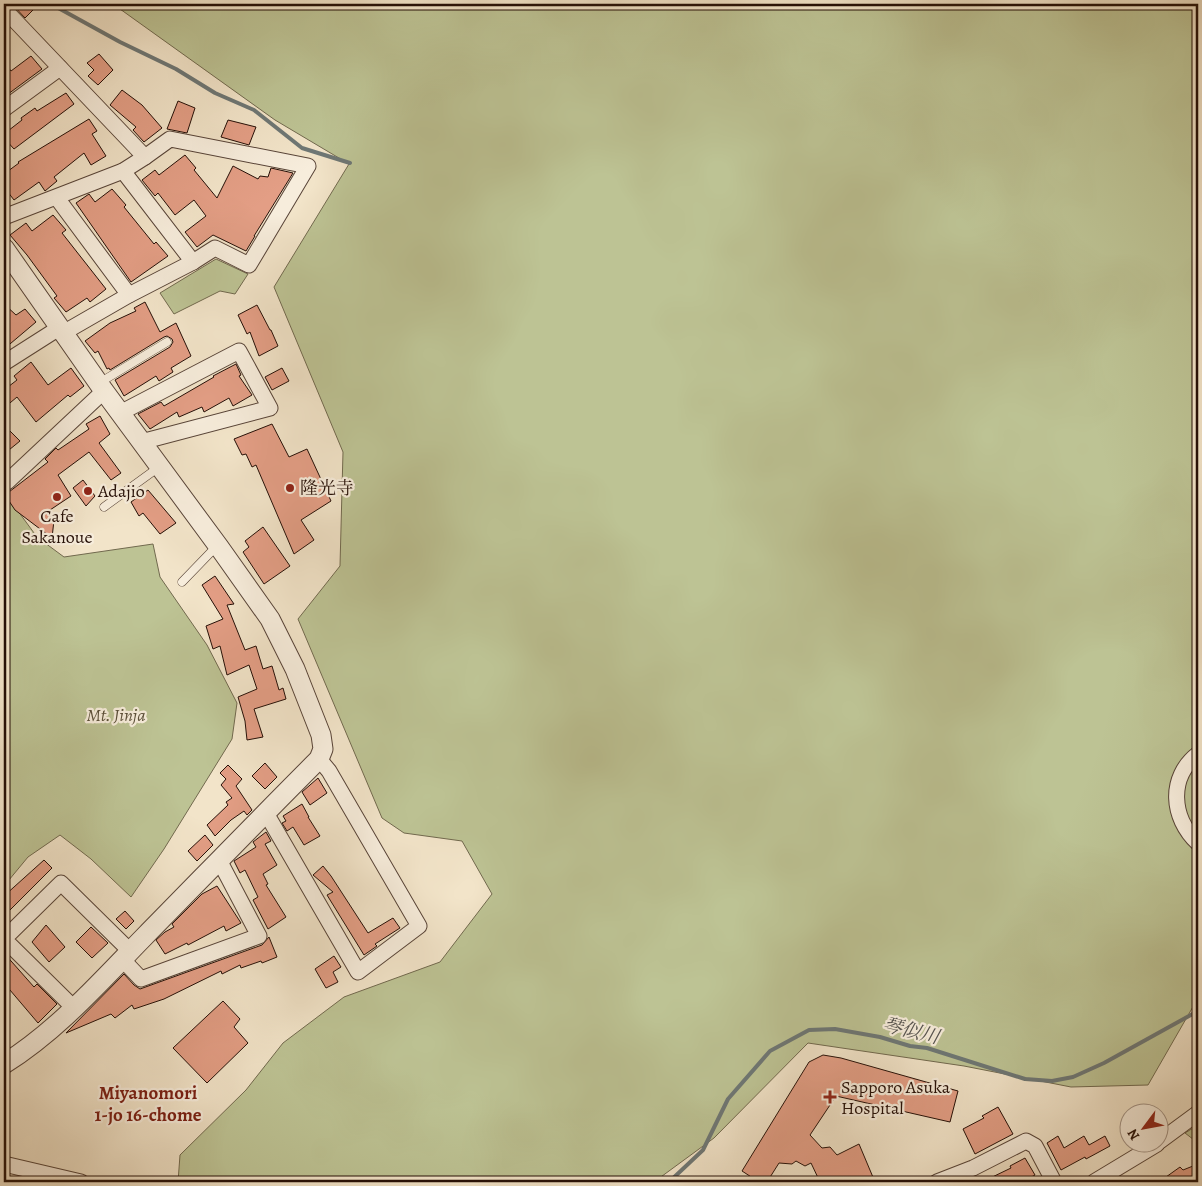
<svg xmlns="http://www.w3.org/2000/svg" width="1202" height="1186" font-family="Alegreya,'Noto Serif JP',serif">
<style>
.green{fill:#bdc394;stroke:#71694e}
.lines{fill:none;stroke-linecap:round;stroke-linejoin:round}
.stream{stroke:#6e7775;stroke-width:4}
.building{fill:#e39e85;stroke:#250f07}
.service-casing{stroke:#584438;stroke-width:9}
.minor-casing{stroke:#584438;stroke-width:17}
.tertiary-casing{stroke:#584438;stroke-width:21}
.service{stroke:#f7eddc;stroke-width:8}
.minor{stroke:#f7eddc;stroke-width:15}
.tertiary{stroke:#f7eddc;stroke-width:19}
.poi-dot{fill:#8f2418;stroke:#f7eddc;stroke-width:2}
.labels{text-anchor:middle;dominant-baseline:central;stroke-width:4.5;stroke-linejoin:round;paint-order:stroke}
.poi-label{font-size:18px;fill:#250f07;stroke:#f7eddc;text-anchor:start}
.park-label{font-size:18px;font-style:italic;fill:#5a4e38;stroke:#f7eddc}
.water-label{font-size:19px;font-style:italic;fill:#565451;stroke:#f7eddc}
.neighbourhood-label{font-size:19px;font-weight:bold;fill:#7a1f14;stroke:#f7eddc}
</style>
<rect width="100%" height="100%" fill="#f2e4c9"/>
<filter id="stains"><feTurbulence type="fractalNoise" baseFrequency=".004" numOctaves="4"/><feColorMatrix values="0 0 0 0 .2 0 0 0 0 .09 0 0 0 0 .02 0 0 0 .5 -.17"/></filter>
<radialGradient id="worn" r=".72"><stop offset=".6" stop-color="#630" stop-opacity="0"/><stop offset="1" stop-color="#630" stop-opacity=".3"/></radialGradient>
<!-- green -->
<g class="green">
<path d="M113,4H1198V998L1148,1085L1071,1087L964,1066L808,1043L714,1138L654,1182H178L180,1155L246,1090L283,1043L344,997L440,962L492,894L462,841L404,833L382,818L298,619L340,566L343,452L274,287L349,164L275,120Z"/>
<path d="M216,259L248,274L235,294L220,291L174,314L160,293Z"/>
<path d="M4,492L37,537L64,557L153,544L160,577L207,645L237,703L232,739L164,849L131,897L91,859L60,835L28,857L4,886Z"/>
<path d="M1198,1125V1143L1185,1133Z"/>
</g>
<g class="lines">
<!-- stream -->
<g class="stream">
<path d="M51,4L120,42L176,69L215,93L254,110L302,148L350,163"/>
<path d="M669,1182L703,1150L728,1099L770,1051L809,1030L835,1029L880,1037L910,1046L927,1048L1025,1079L1052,1081L1073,1077L1104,1063L1198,1011"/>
</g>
</g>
<!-- building -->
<g class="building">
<path d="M12,4H39L25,18Z"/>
<path d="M99,54L113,70L98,85L88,76L94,70L87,63Z"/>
<path d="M31,56L42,69L4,97V62L11,71Z"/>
<path d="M122,90L142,105L162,128L144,142L133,130L136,127L110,105Z"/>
<path d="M66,93L74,104L14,149L4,138V134L22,120L21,118L35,108L37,111Z"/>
<path d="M178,101L195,108L187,133L167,129Z"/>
<path d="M89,119L97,131L92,134L106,156L91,165L84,153L54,177L57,181L45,191L39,182L14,200L4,187V174L19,163L18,162Z"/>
<path d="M228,120L256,127L249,145L221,137Z"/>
<path d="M185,155L196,168L194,170L217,198L233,166L258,179L260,176L268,177L271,168L293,173L254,236H255L246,251L213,235L197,247L185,232L206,216L194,200L175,215L158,193L155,196L142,180L155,170L159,175Z"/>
<path d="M112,189L126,205L124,207L154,244L156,242L168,256L131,282L76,203L89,194L95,202Z"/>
<path d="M53,215L66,230L62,233L106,289L90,302L87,298L66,312L54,298L57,296L27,255L10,235L26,223L32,231Z"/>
<path d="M145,302L160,332L176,323L191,356L171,368L173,372L159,381L156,376L124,396L115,380L170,347L173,342L172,339L167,336L164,337L110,370L109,368L107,369L98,351L95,353L85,341L110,323L136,311L134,308Z"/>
<path d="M4,304L16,315L25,309L36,322L4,349Z"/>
<path d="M257,305L270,330H271L278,346L259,356L250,332L247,334L238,315Z"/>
<path d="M31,362L48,385L71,368L84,386L70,397L68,395L36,422L17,397L4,408V390L17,380L14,376Z"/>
<path d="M236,364L241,375L239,376L252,395L233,406L229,398L204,412L202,407L179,417L177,412L150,429L138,414L161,402L164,406L214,377L213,376Z"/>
<path d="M282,368L289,381L272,390L265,377Z"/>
<path d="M100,416L110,434L99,443L121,473L111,480L89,452L58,475L71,496L47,512L54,520L52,538L15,510L5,495L48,462L45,459L56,448L58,450L89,429L86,424Z"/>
<path d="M272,424L289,457L307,449L331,501L301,520L314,540L294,554L256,465L252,467L246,454L242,455L234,439Z"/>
<path d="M4,425L20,441L4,454Z"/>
<path d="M83,480L95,496L86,506L73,488Z"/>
<path d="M148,490L176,523L160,534L143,513L139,516L131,502Z"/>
<path d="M263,527L290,566L264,584L243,552L249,547L245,541Z"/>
<path d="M215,576L234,604L227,605L245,650L256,646L263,669L272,666L279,690L283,688L286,699L254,709L263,737L247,740L245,721L238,697L257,689L249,665L227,675L220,646L213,649L206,626L223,619L202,585Z"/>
<path d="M265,763L277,777L265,789L252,776Z"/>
<path d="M228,765L242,779L236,786L252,810L247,815L244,811L231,820L215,836L207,825L228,805L226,802L232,798L221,785L226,779L220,773Z"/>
<path d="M318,778L327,793L310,805L302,792Z"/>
<path d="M302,804L309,817H308L320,836L304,845L293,827L287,831L282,823L286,821L283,816Z"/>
<path d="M266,832L271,841L265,844L277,865L263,874L268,884L266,885L286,917L268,929L253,900L258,897L245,870L240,873L234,861L256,847L253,842Z"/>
<path d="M205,835L213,845L197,861L188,851Z"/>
<path d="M44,860L52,868L4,916V896Z"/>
<path d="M323,866L331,876L368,933L393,918L400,928L375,944L377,946L364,955L327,895L333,892L313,875Z"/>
<path d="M217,886L241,923L226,931L224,926L188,945L187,943L165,954L156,940L165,932L174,927L172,924L202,894Z"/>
<path d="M125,911L134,921L126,929L116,919Z"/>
<path d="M46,925L65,947L49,962L32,942Z"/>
<path d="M91,927L108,943L92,958L76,942Z"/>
<path d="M269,937L277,957L262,963L261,961L241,968L240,965L222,974L221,971L164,999L134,1009L132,1005L115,1018L111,1014L66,1033L124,974L134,985L140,989L262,945Z"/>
<path d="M4,953L34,987L37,984L57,1004L38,1023L4,983Z"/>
<path d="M334,956L341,967L333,972L338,982L326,988L315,969Z"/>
<path d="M223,1001L240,1019L234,1027L248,1043L207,1083L173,1048Z"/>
<path d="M823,1055L841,1058L958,1091L950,1122L836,1096L810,1135L822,1148L830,1147L837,1155L859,1144L875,1182H820L811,1163L805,1166L796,1161L792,1164L779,1163L767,1182H759L742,1171L809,1062Z"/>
<path d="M998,1107L1013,1134L975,1154L963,1129L984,1118L982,1116Z"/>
<path d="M1058,1136L1064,1148L1084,1136L1089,1145L1105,1136L1110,1146L1086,1159L1085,1157L1061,1170L1047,1143Z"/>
<path d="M1025,1158L1035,1175L1022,1182H982L1011,1168L1010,1166Z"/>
<path d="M1198,1164V1182H1159L1180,1167L1183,1170Z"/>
</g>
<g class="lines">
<!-- service casing -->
<g class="service-casing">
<g id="service">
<path d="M99,383L167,342"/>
<path d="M104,507L159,467"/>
<path d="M182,582L211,552L219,547"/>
</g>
</g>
<!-- minor casing -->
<g class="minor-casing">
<g id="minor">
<path d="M4,9L145,157L170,139L308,166L249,265L215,248L193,262L129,295L63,333"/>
<path d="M4,109L60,68"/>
<path d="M123,171L193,262"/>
<path d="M57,198L129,295"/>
<path d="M4,217L123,171L145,157"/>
<path d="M4,363L59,328"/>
<path d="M120,413L239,351L270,408L141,442"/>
<path d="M7,482L104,391"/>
<path d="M1198,754C1168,777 1171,818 1198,843"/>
<path d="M266,813L358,972L419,926L329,771L319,759"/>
<path d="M123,960L141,979L259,936L219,860"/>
<path d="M73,1007L4,939L61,883L130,951"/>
<path d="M1160,1141L1198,1113"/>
<path d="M4,1164L81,1182"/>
<path d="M937,1182L973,1168L1026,1141L1035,1146L1054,1182"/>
<path d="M1094,1182L1157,1144"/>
</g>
</g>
<!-- tertiary casing -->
<g class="tertiary-casing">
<path id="tertiary" d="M4,248L104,391L219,547L270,619L295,669L321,735L323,749L319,759C260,818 202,878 144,937C100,982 57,1031 4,1064"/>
</g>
<!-- service -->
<use href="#service" class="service"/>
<!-- minor -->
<use href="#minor" class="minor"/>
<!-- tertiary -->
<use href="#tertiary" class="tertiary"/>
</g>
<!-- markers -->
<g class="poi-dot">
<circle cx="290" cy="488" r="5"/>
<circle cx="88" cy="491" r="5"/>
<circle cx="57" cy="497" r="5"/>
<path d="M827.5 1089.5h5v5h5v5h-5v5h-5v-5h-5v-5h5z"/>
</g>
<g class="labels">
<!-- poi labels -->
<g class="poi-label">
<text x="300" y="488">隆光寺</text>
<text x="98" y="491">Adajio</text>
<text x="57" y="516" text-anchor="middle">Cafe<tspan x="57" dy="21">Sakanoue</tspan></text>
<text x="841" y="1087">Sapporo Asuka<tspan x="841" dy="21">Hospital</tspan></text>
</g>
<!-- park labels -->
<g class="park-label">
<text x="116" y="715">Mt. Jinja</text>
</g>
<!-- water labels -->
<g class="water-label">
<text transform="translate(911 1031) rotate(14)">琴似川</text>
</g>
<!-- neighbourhood labels -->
<g class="neighbourhood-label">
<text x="148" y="1093">Miyanomori<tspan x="148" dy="22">1-jo 16-chome</tspan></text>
</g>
</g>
<!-- margin -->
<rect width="1202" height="1186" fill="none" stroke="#f2e4c9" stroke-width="20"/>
<rect x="5" y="5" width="1192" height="1176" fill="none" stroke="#250f07" stroke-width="2.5"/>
<rect x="10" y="10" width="1182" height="1166" fill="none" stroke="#250f07"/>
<!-- north arrow -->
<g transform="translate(1144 1128) rotate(238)"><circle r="24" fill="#f7eddc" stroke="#a39487"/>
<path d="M0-4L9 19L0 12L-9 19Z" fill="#8f2418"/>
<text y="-8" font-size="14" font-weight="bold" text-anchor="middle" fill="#250f07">N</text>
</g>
<rect width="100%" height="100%" filter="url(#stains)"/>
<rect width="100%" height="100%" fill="url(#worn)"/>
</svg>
